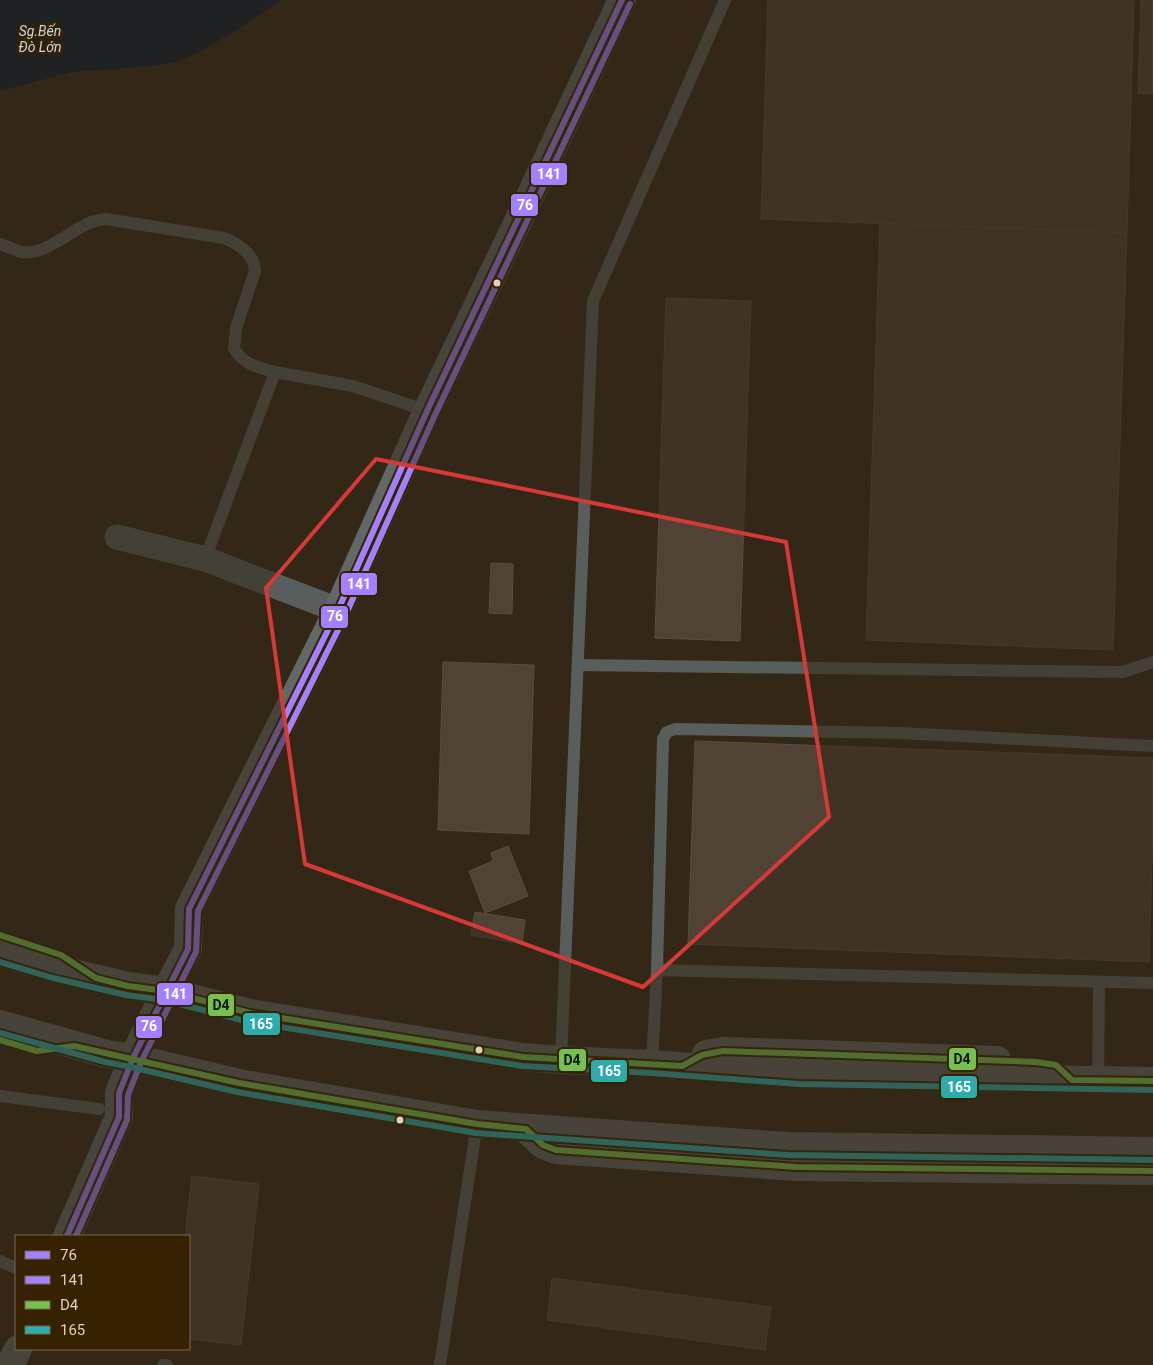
<svg xmlns="http://www.w3.org/2000/svg" width="1153" height="1365" font-family="Roboto,sans-serif">
<style>
.water{fill:#081930}
.building{fill:#504235;stroke:#5b4e40}
.lines{fill:none;stroke-linecap:round;stroke-linejoin:round}
.lane{stroke:#585e5c;stroke-width:12}
.street{stroke:#585e5c;stroke-width:25}
.secondary{stroke:#606966;stroke-width:28}
.primary{stroke:#5f6561;stroke-width:28}
.bus-1-casing{stroke:#362201;stroke-width:10}
.bus-2-casing{stroke:#362201;stroke-width:10}
.bus-3-casing{stroke:#362201;stroke-width:10}
.bus-4-casing{stroke:#362201;stroke-width:10}
.bus-1{stroke:#a380ff;stroke-width:6}
.bus-2{stroke:#a380ff;stroke-width:6}
.bus-3{stroke:#76c04d;stroke-width:6}
.bus-4{stroke:#2dacac;stroke-width:6}
.marked{fill:none;stroke:#d73937;stroke-width:4;stroke-linejoin:round}
.bus-dot{fill:#e1d1bb;stroke:#362201;stroke-width:2}
.labels{text-anchor:middle;dominant-baseline:central;stroke-width:5;stroke-linejoin:round;paint-order:stroke}
.water-label{font-size:14px;font-style:italic;fill:#c4d4ea;stroke:#362201}
.line-badge{stroke:#362201;stroke-width:2}
.badge-label{font-size:14px;text-anchor:middle;font-weight:bold;fill:#fff}
.pale-badge-label{font-size:14px;text-anchor:middle;font-weight:bold;fill:#111}
</style>
<rect width="100%" height="100%" fill="#332817"/>
<!-- water -->
<path class="water" d="M0,0H281L235,31L201,51L175,62L151,66L72,72L0,91Z"/>
<!-- building -->
<g class="building">
<path d="M768,0H1134L1127,233L761,219Z"/>
<path d="M1141,0H1153V94L1138,93Z"/>
<path d="M880,223L1127,233L1113,650L866,640Z"/>
<path d="M666,298L751,301L740,641L655,638Z"/>
<path d="M491,563L513,564L512,614L489,613Z"/>
<path d="M443,662L534,665L529,834L438,830Z"/>
<path d="M695,741L1153,758V828L1149,962L688,944Z"/>
<path d="M508,846L528,896L485,913L469,871L493,861L491,853Z"/>
<path d="M475,912L525,920L522,944L471,935Z"/>
<path d="M192,1176L259,1184L241,1345L189,1339V1236H185Z"/>
<path d="M552,1278L771,1307L765,1350L547,1320Z"/>
</g>
<g class="lines">
<!-- lane -->
<g class="lane">
<path d="M0,244C7,246 15,251 22,252C43,256 69,232 87,224C93,221 99,220 106,219L224,238C239,244 254,254 255,271L236,328L234,348C243,365 258,367 275,372L205,559"/>
<path d="M275,372L353,386L427,411"/>
<path d="M578,665L1123,672L1153,662"/>
<path d="M657,970L1153,983"/>
<path d="M561,1060L593,301L725,0"/>
<path d="M652,1064L657,970L663,739L667,732L675,729L900,733L1153,746"/>
<path d="M1098,1081L1099,982"/>
<path d="M0,1096L99,1109"/>
<path d="M0,1261L16,1268"/>
<path d="M163,1365H167"/>
<path d="M440,1365L477,1124"/>
</g>
<!-- street -->
<path class="street" d="M117,537L205,559L338,610"/>
<!-- secondary -->
<g class="secondary">
<path d="M166,991L188,949L189,909L338,610L427,411L522,213L622,0"/>
<path d="M67,1236L119,1117V1093L133,1058"/>
<path d="M10,1365L18,1349"/>
</g>
<!-- primary -->
<g class="primary">
<path d="M0,953L55,969L128,986L166,991L250,1013L523,1057L561,1060L652,1064L798,1075L1153,1081"/>
<path d="M0,1024L107,1054L133,1058L239,1083L477,1124L788,1146L1153,1151"/>
<path d="M706,1054L723,1051L997,1060"/>
<path d="M133,1058L166,991"/>
<path d="M526,1129L543,1145L556,1150L796,1167L1153,1171"/>
</g>
<!-- bus-1 casing -->
<g class="bus-1-casing">
<path id="bus-1" d="M67,1236L119,1117V1093L133,1058L188,949L189,909L338,610L427,411L622,0"/>
</g>
<!-- bus-2 casing -->
<g class="bus-2-casing">
<path id="bus-2" d="M76,1236L127,1120L128,1095L141,1062L196,952L198,911L346,614L435,415L630,4"/>
</g>
<!-- bus-3 casing -->
<g class="bus-3-casing">
<g id="bus-3">
<path d="M0,935L61,955L96,978L128,986L166,991L250,1013L523,1057L682,1066L702,1055L723,1051L1036,1062L1056,1065L1072,1080L1153,1081"/>
<path d="M0,1040L37,1051L74,1046L239,1083L477,1124L526,1129L543,1145L556,1150L796,1167L1153,1171"/>
</g>
</g>
<!-- bus-4 casing -->
<g class="bus-4-casing">
<g id="bus-4">
<path d="M0,962L53,978L126,995L164,1000L249,1022L522,1066L651,1073L798,1084L1153,1090"/>
<path d="M0,1033L105,1062L131,1067L237,1092L476,1133L788,1155L1153,1160"/>
</g>
</g>
<!-- bus-1 -->
<use href="#bus-1" class="bus-1"/>
<!-- bus-2 -->
<use href="#bus-2" class="bus-2"/>
<!-- bus-3 -->
<use href="#bus-3" class="bus-3"/>
<!-- bus-4 -->
<use href="#bus-4" class="bus-4"/>
</g>
<!-- marked area -->
<path d="M0 0H1153V1365H0ZM376,459L786,542L829,817L643,987L305,864L266,588Z" fill="#332817" fill-opacity=".55" fill-rule="evenodd"/>
<path class="marked" d="M376,459L786,542L829,817L643,987L305,864L266,588Z"/>
<!-- markers -->
<g class="bus-dot">
<circle cx="497" cy="283" r="4.5"/>
<circle cx="479" cy="1050" r="4.5"/>
<circle cx="400" cy="1120" r="4.5"/>
</g>
<g class="labels">
<!-- water labels -->
<g class="water-label">
<text x="40" y="31">Sg.Bến<tspan x="40" dy="16">Đò Lớn</tspan></text>
</g>
</g>
<g class="line-badge">
<rect x="530" y="162" width="38" height="24" rx="5" fill="#a380ff"/>
<rect x="510" y="193" width="29" height="24" rx="5" fill="#a380ff"/>
<rect x="340" y="572" width="38" height="24" rx="5" fill="#a380ff"/>
<rect x="320" y="605" width="29" height="24" rx="5" fill="#a380ff"/>
<rect x="156" y="982" width="38" height="24" rx="5" fill="#a380ff"/>
<rect x="207" y="993" width="28" height="24" rx="5" fill="#76c04d"/>
<rect x="242" y="1012" width="39" height="24" rx="5" fill="#2dacac"/>
<rect x="135" y="1015" width="28" height="24" rx="5" fill="#a380ff"/>
<rect x="948" y="1047" width="29" height="24" rx="5" fill="#76c04d"/>
<rect x="558" y="1048" width="29" height="24" rx="5" fill="#76c04d"/>
<rect x="590" y="1059" width="38" height="24" rx="5" fill="#2dacac"/>
<rect x="940" y="1075" width="38" height="24" rx="5" fill="#2dacac"/>
</g>
<g class="badge-label">
<text x="549" y="179">141</text>
<text x="525" y="210">76</text>
<text x="359" y="589">141</text>
<text x="335" y="621">76</text>
<text x="175" y="999">141</text>
<text x="261" y="1029">165</text>
<text x="149" y="1031">76</text>
<text x="609" y="1076">165</text>
<text x="959" y="1092">165</text>
</g>
<g class="pale-badge-label">
<text x="221" y="1010">D4</text>
<text x="962" y="1064">D4</text>
<text x="572" y="1065">D4</text>
</g>
<!-- legend -->
<rect x="15" y="1235" width="175" height="115" fill="#362201" stroke="#7a684b"/>
<rect x="25" y="1251" width="25" height="8" fill="#a380ff" stroke="#7a684b"/>
<text x="60" y="1260" font-size="15" fill="#e1d1bb">76</text>
<rect x="25" y="1276" width="25" height="8" fill="#a380ff" stroke="#7a684b"/>
<text x="60" y="1285" font-size="15" fill="#e1d1bb">141</text>
<rect x="25" y="1301" width="25" height="8" fill="#76c04d" stroke="#7a684b"/>
<text x="60" y="1310" font-size="15" fill="#e1d1bb">D4</text>
<rect x="25" y="1326" width="25" height="8" fill="#2dacac" stroke="#7a684b"/>
<text x="60" y="1335" font-size="15" fill="#e1d1bb">165</text>
</svg>
